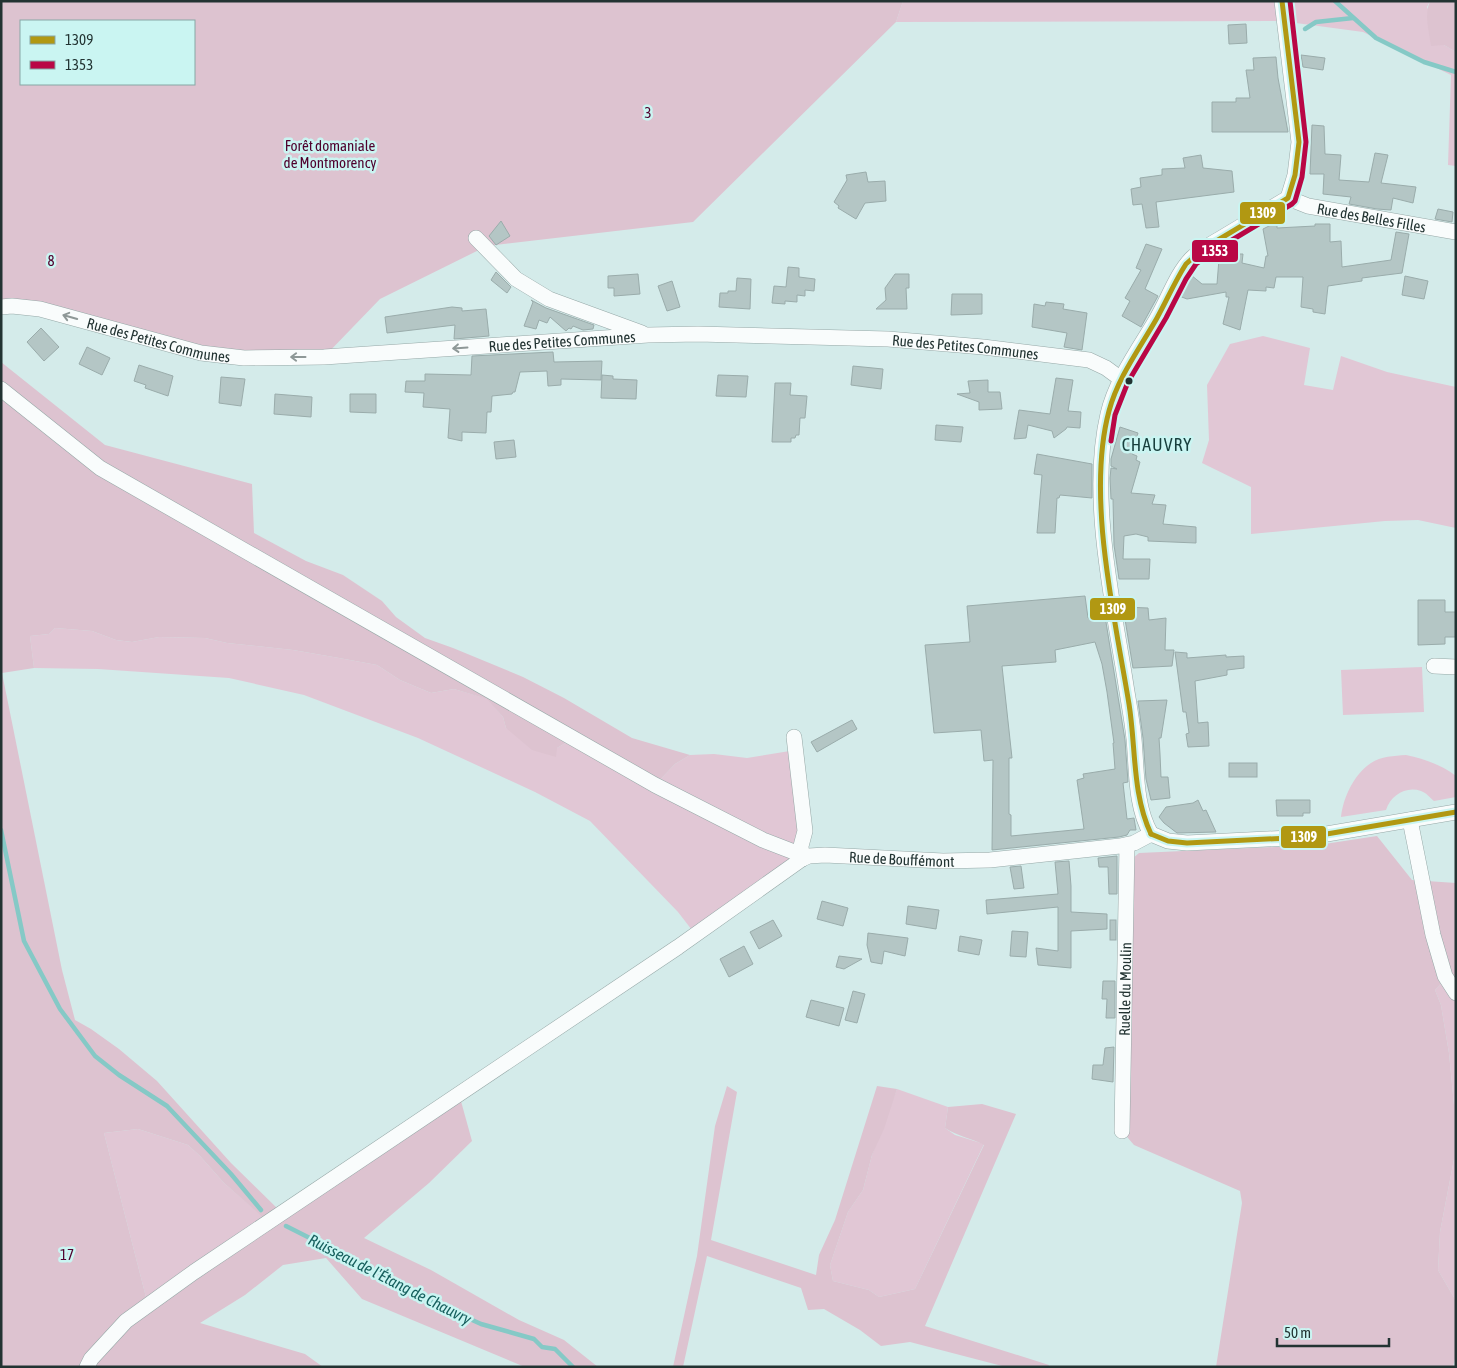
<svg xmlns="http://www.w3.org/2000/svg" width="1457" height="1368" font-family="'Asap Condensed',sans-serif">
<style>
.green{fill:#e1c7d5}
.forest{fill:#ddc3d0;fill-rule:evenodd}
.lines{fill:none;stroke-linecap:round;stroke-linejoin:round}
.stream{stroke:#85c9c6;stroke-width:4.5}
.building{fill:#b4c6c5;stroke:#9aacab;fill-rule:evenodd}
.minor-casing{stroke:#96a8a7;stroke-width:16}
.minor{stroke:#f9fcfc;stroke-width:15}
.bus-1-casing{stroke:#caf5f2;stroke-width:9}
.bus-2-casing{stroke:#caf5f2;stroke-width:9}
.bus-1{stroke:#b19812;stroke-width:5}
.bus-2{stroke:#b90745;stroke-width:5}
.oneway{stroke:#8e9897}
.bus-dot{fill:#223332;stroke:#caf5f2;stroke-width:2}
.labels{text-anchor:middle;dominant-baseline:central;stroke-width:5;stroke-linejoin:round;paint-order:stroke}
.park-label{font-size:15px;fill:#50012d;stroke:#caf5f2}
.street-label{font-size:15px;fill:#223332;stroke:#caf5f2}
.water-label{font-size:16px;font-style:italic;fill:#165f5d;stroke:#caf5f2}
.quarter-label{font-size:18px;letter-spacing:1px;fill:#183f3d;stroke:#caf5f2}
.line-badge{stroke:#caf5f2;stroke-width:2}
.badge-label{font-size:14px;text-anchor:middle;font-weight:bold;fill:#fff}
</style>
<rect width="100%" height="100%" fill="#d4ebea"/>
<!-- green -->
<g class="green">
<path d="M903,1H1282L1283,21L896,22Z"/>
<path d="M1292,1H1430L1427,7L1444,45L1456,52V166L1448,165L1451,75L1363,32L1296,23Z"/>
<path d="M1263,336L1310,348L1304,385L1333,390L1341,356L1387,372L1456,387V528L1418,520L1385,521L1251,534V487L1202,463L1209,440L1207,385L1230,344Z"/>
<path d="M55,628L92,631L116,640L132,642L159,637L205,638L227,643L293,650L339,658L377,665L400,680L431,693L454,689L488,699L503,717L506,728L557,748L574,738L655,785L675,764L690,755L714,754L747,758L796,750L804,855L695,934L678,912L590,821L535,792L418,738L304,695L229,678L98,669L34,668L30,636L49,634Z"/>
<path d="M1422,667L1424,712L1343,715L1341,670Z"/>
<path d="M1406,755C1424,759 1440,764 1456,776V797L1434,801C1430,798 1427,793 1421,791C1406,786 1391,795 1386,810L1341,817C1343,798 1354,774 1371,763C1381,756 1394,756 1406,755Z"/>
<path d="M1446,978L1456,989V1301L1438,1270L1440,1232L1454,1159V1105L1449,1053L1441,1005L1435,990Z"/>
<path d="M897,1089L948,1107L945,1128L955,1135L984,1144L915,1289L879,1297L869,1290L833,1281L830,1265L848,1212L863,1190L872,1155Z"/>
<path d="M138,1129L188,1145L200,1156L224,1183L269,1222L148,1305L104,1133Z"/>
</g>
<!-- forest -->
<g class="forest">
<path d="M1,1H903L896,22L693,222L487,246L380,299L324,357L244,358L1,305ZM21,21H194V84H21Z"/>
<path d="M1430,1H1456V52L1444,45L1431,46C1429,31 1424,15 1430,1Z"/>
<path d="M1,362L105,445L252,484L254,533L306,561L343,575L382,601L396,617L425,638L453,648L523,677L564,698L632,738L690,755L675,764L655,785L574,738L557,748L556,757L532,750L506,728L503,717L487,699L454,689L431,693L400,680L377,665L339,658L293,650L227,643L205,638L159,637L132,642L116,640L92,631L55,628L49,634L30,636L34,668L2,673L62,970L75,1020L91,1029L119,1049L157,1081L231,1163L282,1213L459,1094L472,1141L429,1183L364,1238L431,1270L519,1320L564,1340L598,1367H525L362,1299L326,1258L283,1265L245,1295L200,1323L305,1354L323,1367H1ZM138,1129L188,1145L200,1156L224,1183L268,1222L148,1305L104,1133Z"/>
<path d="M1377,836L1412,880L1456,883V989L1446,978L1435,990L1441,1005L1449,1053L1454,1105V1159L1440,1232L1438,1270L1456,1301V1354L1453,1367H1216L1242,1203L1240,1191L1134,1145L1122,1131L1126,864L1139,853L1318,845Z"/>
<path d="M727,1086L737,1092L711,1240L816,1275L819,1255L835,1220L877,1086L897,1089L884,1129L872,1155L863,1190L848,1212L830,1265L833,1281L869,1290L879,1297L915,1289L984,1145C971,1138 957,1136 945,1128L948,1107L982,1104L1016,1114L925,1326L1049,1365L1048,1367H1006L910,1342L881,1346L860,1330L824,1309L808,1310L801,1288L707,1256L683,1367H673L697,1256L715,1126Z"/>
</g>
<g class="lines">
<!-- stream -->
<g class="stream">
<path d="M1335,1L1376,38L1424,62L1456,72"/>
<path d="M1305,29L1316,22L1353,18"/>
<path d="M1,830L24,941L60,1009L95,1056L119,1075L167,1106L231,1174L261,1210"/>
<path d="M286,1226L383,1275L404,1289L481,1324L534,1339L542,1347L555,1349L573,1367"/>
</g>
</g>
<!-- building -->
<g class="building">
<path d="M1246,24L1247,43L1229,44L1228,25Z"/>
<path d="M1301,55L1325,58L1323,70L1303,67Z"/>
<path d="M1276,57L1278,78L1288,132H1212V102H1236V98H1250L1246,70H1254L1253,58Z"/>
<path d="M1312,125L1324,126L1325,154L1341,155L1339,180L1369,182L1375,153L1388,155L1381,183L1416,187L1413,203L1393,198L1391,210L1377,209L1349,204L1351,197L1323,194L1324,174H1310Z"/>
<path d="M1201,155L1203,168L1232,171L1234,192L1156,202L1159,227L1146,228L1142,204L1133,205L1131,189L1141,187L1140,178L1162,175V169L1185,168L1183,158Z"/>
<path d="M866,172L868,182L885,181L886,201L865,203L856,219L838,208L839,206L834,202L847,180L846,175Z"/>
<path d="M1438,209L1453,212L1452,222L1435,219Z"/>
<path d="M501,221L510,236L496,245L489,236Z"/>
<path d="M1277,222V228L1315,226V224H1330V242L1341,241L1342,267L1391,260L1396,232L1409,234L1402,273L1362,278V281L1328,286L1325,314L1313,312V309L1301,307L1303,277H1276L1274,288L1266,287V291L1248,290L1240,330L1223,324L1229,297H1226V292L1187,299L1179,296L1191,275L1202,284H1217L1219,259H1225V254H1243L1242,263L1264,268L1266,256H1268L1263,229Z"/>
<path d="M1146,244L1162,249L1145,289L1158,296L1141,327L1122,316L1130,301L1125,298L1141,270L1136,268Z"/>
<path d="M788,267L799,268V277L815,279L814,291L805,290V296L797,295V302L785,301V304L772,303L774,286L786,287Z"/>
<path d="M496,272L511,287L507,293L491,280Z"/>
<path d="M638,274L640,294L614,296V288H608V276Z"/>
<path d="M895,274H909V288H906L907,309H876L886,300L885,288Z"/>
<path d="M1405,276L1428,281L1424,299L1402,295Z"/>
<path d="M737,278L751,279L750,309L719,307L720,293H728V291H736Z"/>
<path d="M672,281L680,307L667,311L658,286Z"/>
<path d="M952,294H982V314L951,315Z"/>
<path d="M531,300L546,308L594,325L593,329L583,330L573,326L571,329L569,328L566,331L550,317L547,323L539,320L536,329L524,326L533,302Z"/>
<path d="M1046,302L1064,304L1063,309L1087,313L1082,350L1064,347L1067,333L1032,327L1034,304L1045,306Z"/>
<path d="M452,307L462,308V311L486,309L489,336L454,339L455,325L387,333L385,317Z"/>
<path d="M41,328L59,347L44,361L27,342Z"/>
<path d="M87,347L110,358L102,375L79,364Z"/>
<path d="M553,352L554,362L602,361L601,380L561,379V385L548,386L547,371L520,372L515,392H513L512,394L492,396L491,412H487L486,433L462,432V441L448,438L450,409L423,407L424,393L405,392L406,381H425V374L471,375L472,356Z"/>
<path d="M139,365L173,376L168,396L145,388L146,385L134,381Z"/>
<path d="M853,366L883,369L881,389L851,385Z"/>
<path d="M602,375L613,376V379L637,380L636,399L601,398Z"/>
<path d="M718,375L748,376L746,397L716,396Z"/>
<path d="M221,377L245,379L241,406L219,403Z"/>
<path d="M1056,378L1073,380L1068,411L1081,412L1080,428L1067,427L1066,429L1054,438L1052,431L1028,425L1026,438L1014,439L1019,410L1050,414Z"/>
<path d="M988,380V392H1000L1002,409L979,410V402L957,394L970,393L968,381Z"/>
<path d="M775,383H791L790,395L807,396L805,418H800L799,435H796L795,438H791V442H772Z"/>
<path d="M275,394L312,397L311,417L274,414Z"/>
<path d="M350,394H376V413L350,412Z"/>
<path d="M936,425L963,427L961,442L935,440Z"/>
<path d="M1120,427L1138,433L1132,454L1137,456L1136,460L1140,462L1131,493L1155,495L1152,504L1166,505L1163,524L1196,527V543L1148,541V537L1136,534L1124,536L1123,559H1150L1149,579H1119L1114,545L1113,499H1111L1110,478L1111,468L1117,469L1111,466V459Z"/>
<path d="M514,440L516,457L496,459L494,442Z"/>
<path d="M1037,454L1092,464V498L1060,495L1059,498H1057L1055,533H1037L1042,475L1034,474Z"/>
<path d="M1085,596L1088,618L1105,616L1125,740L1128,782L1123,783L1127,819L1134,818L1136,830H1130L1127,835L1119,837L992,850L993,760L984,761L981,730L934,733L925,645L970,642L967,606ZM1095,642L1102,664L1107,692L1114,743H1113L1115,769L1083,774L1084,778L1077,780L1084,829L1011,836V815L1009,814V758H1012L1002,666L1056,662L1055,650Z"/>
<path d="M1418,600H1445V612H1456V637H1445V644L1418,645Z"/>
<path d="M1123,607L1148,608L1149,620L1166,618L1165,650H1174L1172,666L1133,668Z"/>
<path d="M1175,652L1187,653V658L1226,655V657L1244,656V668L1227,670V675L1195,681L1198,723L1208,722L1209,746L1188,747L1186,734L1189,733L1186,712H1183Z"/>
<path d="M1167,700L1161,738H1159L1160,754L1161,777H1168L1170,798L1151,800L1146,779L1143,738L1138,701Z"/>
<path d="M852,720L857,729L817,752L811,742Z"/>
<rect x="1229" y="763" width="28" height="14"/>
<path d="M1198,800L1203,811L1206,810L1216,832L1177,833L1164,823L1159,817L1166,807L1193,803Z"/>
<path d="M1276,800H1310V813H1303V816H1277Z"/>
<path d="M1117,856V894H1109L1108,867H1099L1098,858Z"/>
<path d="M1069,861L1071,886V912L1107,914V929L1071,931V968L1038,965L1036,948L1058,951V907L987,914L986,900L1058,894L1055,862Z"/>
<path d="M1021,866L1024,888L1014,889L1010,867Z"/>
<path d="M822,901L848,908L843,926L817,919Z"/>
<path d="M908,906L939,910L936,929L906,924Z"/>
<path d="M773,920L782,936L759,949L750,932Z"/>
<rect x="1110" y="920" width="6" height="20"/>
<path d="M1012,931L1028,932L1026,957L1010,956Z"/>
<path d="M868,933L908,938L905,956L884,951L882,964L871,962L867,945Z"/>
<path d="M960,936L982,940L979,955L958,951Z"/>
<path d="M744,946L753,964L729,977L720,959Z"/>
<path d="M839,956L862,959L844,969L836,967Z"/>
<path d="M1103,981H1115V1018H1106L1107,999H1102Z"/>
<path d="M853,991L865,994L857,1023L845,1020Z"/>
<path d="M811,1000L844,1008L839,1026L806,1017Z"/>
<path d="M1114,1047L1113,1082L1092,1079L1093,1065H1103L1105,1048Z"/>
</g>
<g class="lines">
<!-- minor casing -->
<g class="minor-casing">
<g id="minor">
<path id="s1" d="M1288,198L1308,206L1456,232"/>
<path d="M476,238L516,279L549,299L642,333"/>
<path id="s2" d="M1,307L12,306L40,309L201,353L244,358L324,357L648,335L698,334L888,339L983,347L1089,360L1106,368L1121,379"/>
<path d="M1,389L100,468L655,785L763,840L794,852L802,859"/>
<path d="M1434,666L1456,667"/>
<path d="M794,737L805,831L801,846L802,859"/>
<path d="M1410,820L1433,935L1445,976L1456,993"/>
<path d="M1151,834C1135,806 1137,771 1134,739C1132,719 1128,699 1125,679C1112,598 1089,494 1108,414C1116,380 1139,349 1156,320C1168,300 1176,274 1192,258C1201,249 1213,243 1223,237C1245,224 1266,211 1288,198L1295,175L1299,142L1282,1"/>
<path d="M1151,834L1168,841L1187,843L1309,837L1456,812"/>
<path id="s3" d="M1122,1131L1127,845"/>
<path id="s4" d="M87,1367L91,1359L126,1321L194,1272L678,947L802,859L809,856L825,855L943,861L990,860L1120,846L1134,843L1151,834"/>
</g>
</g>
<!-- minor -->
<use href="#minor" class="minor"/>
<!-- bus-1 casing -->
<g class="bus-1-casing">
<g id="bus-1">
<path d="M1151,834C1132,794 1136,747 1129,704C1115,618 1086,496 1109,411C1118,377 1140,348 1157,318C1167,300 1175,281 1186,264L1203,249L1288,198L1295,175L1299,142L1282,1"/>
<path d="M1151,834L1168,841L1187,843L1309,837L1456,812"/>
</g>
</g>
<!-- bus-2 casing -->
<g class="bus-2-casing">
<path id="bus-2" d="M1111,441L1115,415L1128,382L1166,318L1186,279L1196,264L1222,246L1292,204L1295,201L1302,177L1306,142L1290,1"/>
</g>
<!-- bus-1 -->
<use href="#bus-1" class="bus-1"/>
<!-- bus-2 -->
<use href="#bus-2" class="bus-2"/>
</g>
<!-- one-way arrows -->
<defs><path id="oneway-shaft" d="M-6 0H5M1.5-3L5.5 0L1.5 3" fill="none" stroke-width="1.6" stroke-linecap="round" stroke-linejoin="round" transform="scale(1.25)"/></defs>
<g class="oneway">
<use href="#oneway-shaft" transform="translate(70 317) rotate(-164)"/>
<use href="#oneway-shaft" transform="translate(460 348) rotate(176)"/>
<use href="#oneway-shaft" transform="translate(298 357) rotate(180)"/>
</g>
<!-- markers -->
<circle class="bus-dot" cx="1129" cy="381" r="4.5"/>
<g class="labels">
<!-- park labels -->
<g class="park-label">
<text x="648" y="112">3</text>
<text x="330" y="145">Forêt domaniale<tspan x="330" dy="17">de Montmorency</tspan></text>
<text x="51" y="260">8</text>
<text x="67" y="1254">17</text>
</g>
<!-- street labels -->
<g class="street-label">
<text stroke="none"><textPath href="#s1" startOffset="86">Rue des Belles Filles</textPath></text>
<text stroke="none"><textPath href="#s2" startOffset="162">Rue des Petites Communes</textPath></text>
<text stroke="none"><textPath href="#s2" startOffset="568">Rue des Petites Communes</textPath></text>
<text stroke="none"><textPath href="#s2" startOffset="972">Rue des Petites Communes</textPath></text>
<text stroke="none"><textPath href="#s4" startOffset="980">Rue de Bouffémont</textPath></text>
<text stroke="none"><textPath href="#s3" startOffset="142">Ruelle du Moulin</textPath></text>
</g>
<!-- water labels -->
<g class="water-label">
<text transform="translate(390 1279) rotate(27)">Ruisseau de l'Étang de Chauvry</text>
</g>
<!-- quarter labels -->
<g class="quarter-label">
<text x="1157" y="444">CHAUVRY</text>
</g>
</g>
<g class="line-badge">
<rect x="1239" y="201" width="47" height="24" rx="5" fill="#b19812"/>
<rect x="1191" y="239" width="48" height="24" rx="5" fill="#b90745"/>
<rect x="1089" y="597" width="47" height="24" rx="5" fill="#b19812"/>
<rect x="1280" y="825" width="47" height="24" rx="5" fill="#b19812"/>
</g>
<g class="badge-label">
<text x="1263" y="218">1309</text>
<text x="1215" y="256">1353</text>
<text x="1113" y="614">1309</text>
<text x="1304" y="842">1309</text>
</g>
<!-- border -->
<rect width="1457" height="1368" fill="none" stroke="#223332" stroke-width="5"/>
<!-- legend -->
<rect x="20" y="20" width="175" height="65" fill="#caf5f2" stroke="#87a7a5"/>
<rect x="30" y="36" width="25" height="8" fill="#b19812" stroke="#87a7a5"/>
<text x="65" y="45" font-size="15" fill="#223332">1309</text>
<rect x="30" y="61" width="25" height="8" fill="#b90745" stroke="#87a7a5"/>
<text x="65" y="70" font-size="15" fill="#223332">1353</text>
<!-- scale -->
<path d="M1277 1338v8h112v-8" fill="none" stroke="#223332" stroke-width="2.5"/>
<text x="1284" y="1338" font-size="15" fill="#223332" stroke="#caf5f2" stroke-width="4" paint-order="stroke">50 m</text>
</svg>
